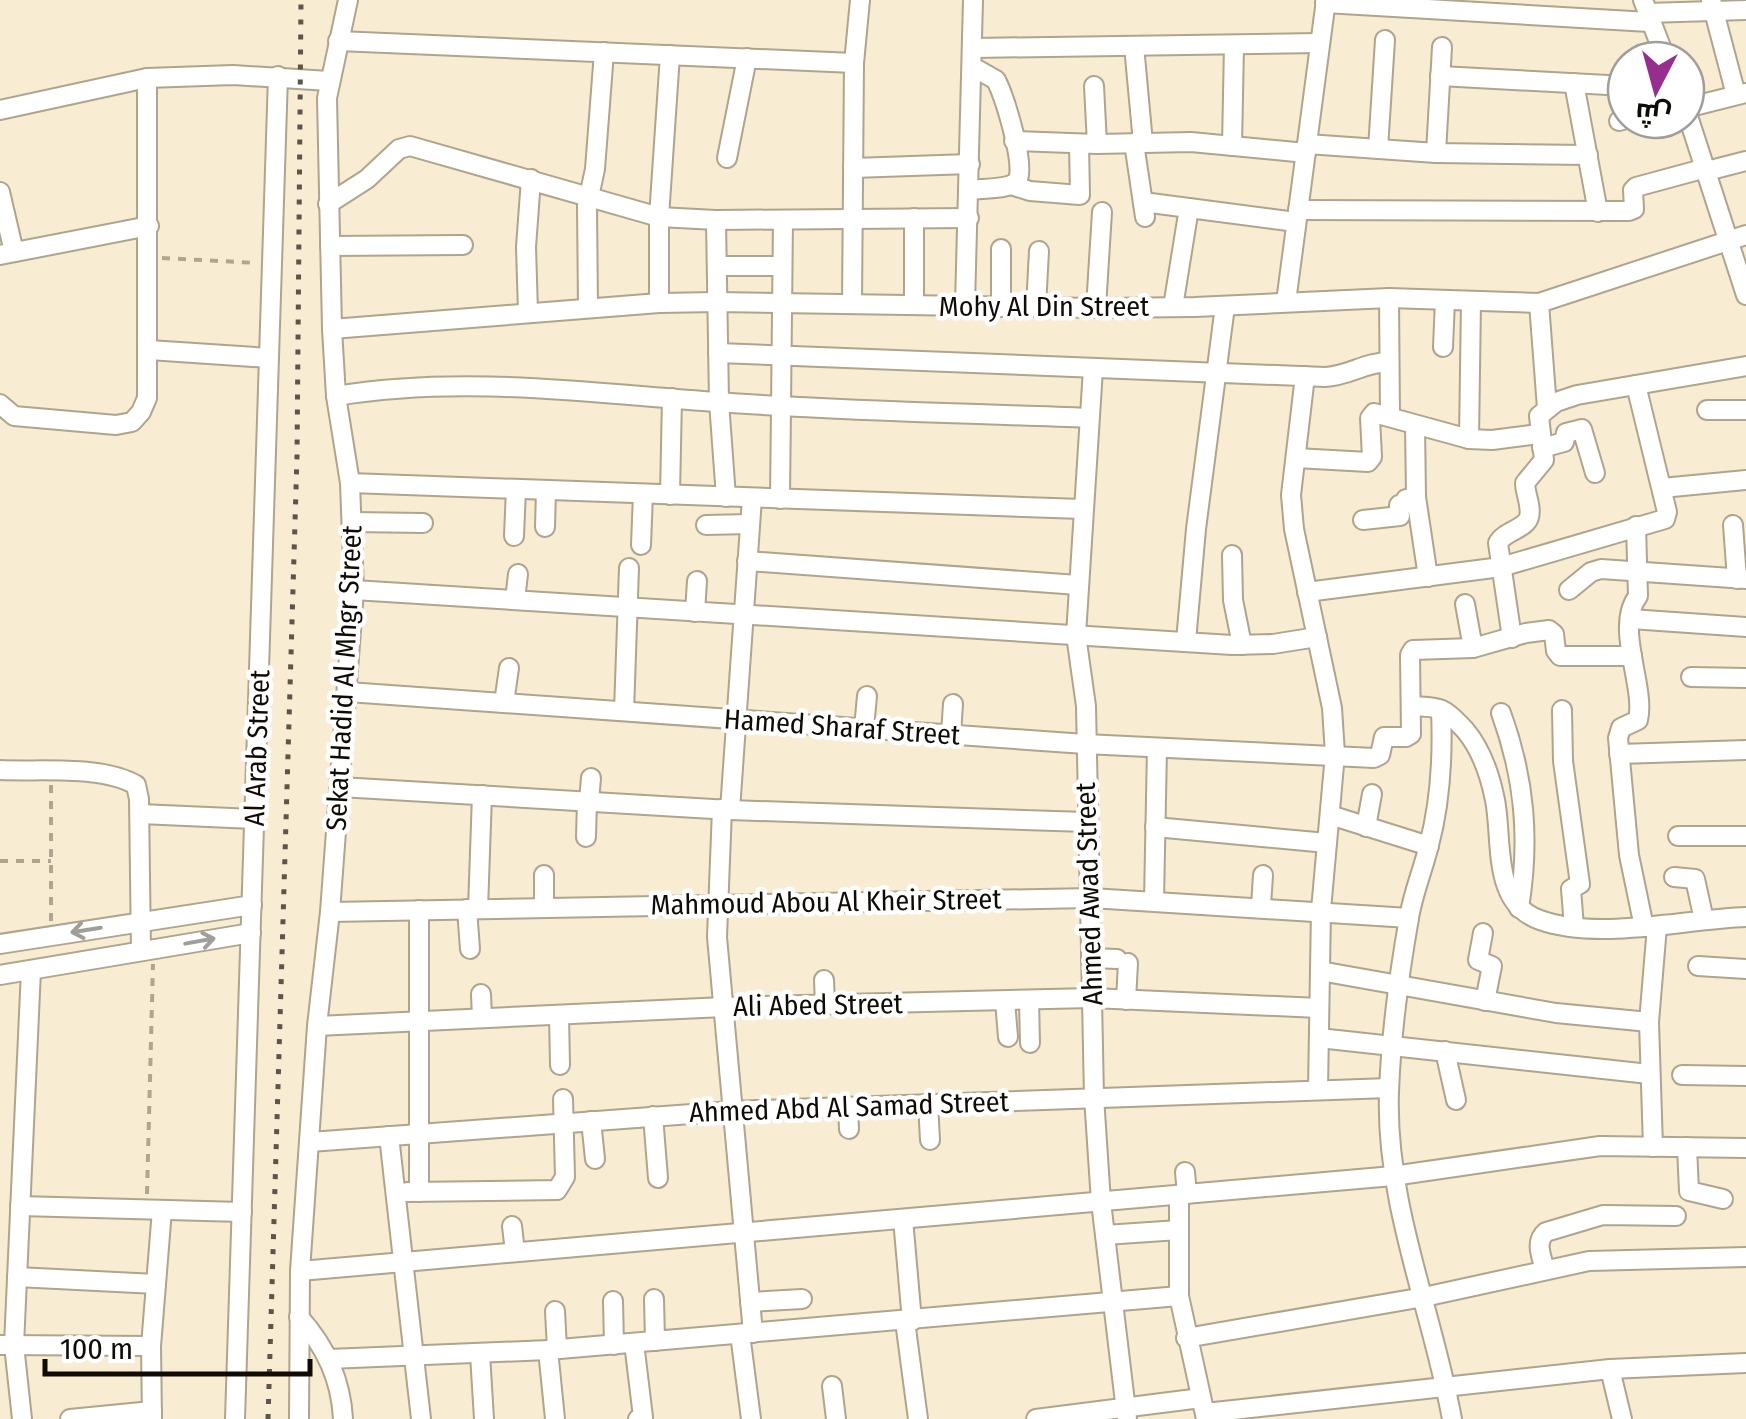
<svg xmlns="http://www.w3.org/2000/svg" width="1746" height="1419" font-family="'Fira Sans Condensed',Cairo,sans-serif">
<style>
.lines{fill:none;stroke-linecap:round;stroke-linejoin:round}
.street-casing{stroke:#afa48c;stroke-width:22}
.path{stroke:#afa692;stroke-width:4;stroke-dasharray:8 8;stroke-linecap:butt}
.street{stroke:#fff;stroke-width:18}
.rail{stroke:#5c5549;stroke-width:5;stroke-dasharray:5 10;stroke-linecap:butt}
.oneway{stroke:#9f9e9b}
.labels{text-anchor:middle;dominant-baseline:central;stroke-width:9;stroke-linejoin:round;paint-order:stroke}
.street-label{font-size:28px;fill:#100c05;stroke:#fff}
</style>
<rect width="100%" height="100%" fill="#f8ecd3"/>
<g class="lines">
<!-- street casing -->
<g class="street-casing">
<g id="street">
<path d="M1643,0L1666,60"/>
<path d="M1711,0L1736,95"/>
<path d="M1325,3L1649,22"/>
<path d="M1647,13L1746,10"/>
<path d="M338,41L854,63"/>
<path d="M1134,46L1143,143"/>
<path d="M974,48L1320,43"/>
<path d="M1440,76L1626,86"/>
<path d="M1574,83L1598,212"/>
<path d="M1094,86L1097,144"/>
<path d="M1686,108L1746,93"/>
<path d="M0,110L147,78L233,75L329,81"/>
<path d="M1686,110L1746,295"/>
<path d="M1619,121L1626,119"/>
<path d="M1014,141L1097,144L1191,142L1306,153"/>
<path d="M1134,143L1145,217"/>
<path d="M1307,144L1436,153L1588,155"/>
<path d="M1232,146L1234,45"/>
<path d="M1378,149L1385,40"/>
<path d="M1436,153L1442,47"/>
<path d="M727,158L747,58"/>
<path d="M853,168L970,164"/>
<path d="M1707,171L1746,161"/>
<path d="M1011,185L1030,191L1080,195L1079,144"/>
<path d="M970,190C981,188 1009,190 1017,181C1027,167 1004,96 996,80L973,67"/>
<path d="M0,192L14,252"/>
<path d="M1143,202L1296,222"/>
<path d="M328,204L367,179L399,149L410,146L659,217L716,220L969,218"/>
<path d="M1298,210L1629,211L1634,209L1633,190L1636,187L1706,168"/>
<path d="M716,220L719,402L726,497"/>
<path d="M330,246L463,245"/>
<path d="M0,255L149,226"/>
<path d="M717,266H782"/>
<path d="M1389,298L1390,416"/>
<path d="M1286,302L1326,0"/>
<path d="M659,303V217L670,55"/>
<path d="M1539,303L1547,408"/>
<path d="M852,304L854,63L860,0"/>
<path d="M914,305V218"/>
<path d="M965,305L973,0"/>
<path d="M1001,307V249"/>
<path d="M1036,307L1039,251"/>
<path d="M1173,307L1189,208"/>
<path d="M588,308L587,206L595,169L604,52"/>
<path d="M1096,308L1102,212"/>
<path d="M528,312L526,247L531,179"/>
<path d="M332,329L659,303L717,302L1096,308L1195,307L1389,298L1539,303L1746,235"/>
<path d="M1443,347L1445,300"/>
<path d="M149,350L269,358"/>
<path d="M718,353L1325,377C1349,376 1365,362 1389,362"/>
<path d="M1093,369L1076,635L1086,706L1094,1097L1101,1202L1127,1419"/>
<path d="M1305,376L1291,495L1294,529L1332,708L1335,754L1321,910L1318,1090"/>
<path d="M336,396C463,375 589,393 716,402C840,411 964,413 1089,418"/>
<path d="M0,404L14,416L116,425L132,422L141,412L147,398V78"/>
<path d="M1707,410H1746"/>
<path d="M1415,425L1416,497L1428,577"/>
<path d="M1469,439L1471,301"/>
<path d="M1542,448L1564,442L1566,433L1582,429L1595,473"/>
<path d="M1296,458L1368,462L1372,457L1370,418L1374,413L1469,439L1492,440L1539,434"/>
<path d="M350,483L1082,509"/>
<path d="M1662,488L1746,480"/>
<path d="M670,495L672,398"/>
<path d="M780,499L783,220"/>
<path d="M1363,520L1400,516L1399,505L1406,504V499L1416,497"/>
<path d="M353,522L423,523"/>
<path d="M706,525L750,524"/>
<path d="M1733,525L1737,579"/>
<path d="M1636,526L1638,596C1614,627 1646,686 1638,720L1621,728L1618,738L1629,855L1644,927"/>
<path d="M545,527L546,490"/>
<path d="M514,536L516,489"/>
<path d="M641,545L643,494"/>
<path d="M1232,555L1233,600L1242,645"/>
<path d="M747,561L1078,585"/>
<path d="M354,590L1232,645L1273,644L1317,637"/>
<path d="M1569,590L1591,572L1601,569L1746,579"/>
<path d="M1307,592L1501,567L1665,519L1667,512L1636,385"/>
<path d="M515,600L518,574"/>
<path d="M1465,604L1473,648"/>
<path d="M695,612L697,581"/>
<path d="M1631,619L1746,627"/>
<path d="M1512,638L1498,543C1504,531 1526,529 1529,517C1532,507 1525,493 1525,483L1544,460L1539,416L1556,402L1577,395L1746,366"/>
<path d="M1186,641L1196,529L1225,306"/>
<path d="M1691,677L1746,678"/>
<path d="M348,692L1085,744L1374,758L1380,755L1384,737H1406L1411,734L1410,655L1413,650L1473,648L1526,633L1549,630L1554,634L1556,651L1560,656H1632"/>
<path d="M504,703L509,668"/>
<path d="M1412,706C1421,707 1433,706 1442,710C1451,714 1458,723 1465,730C1481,749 1490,775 1495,800C1503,840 1491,903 1540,920C1599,941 1685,919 1746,917"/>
<path d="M1441,710C1443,756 1441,800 1429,845C1423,870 1413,893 1409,918C1399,975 1391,1035 1389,1092C1385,1203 1432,1310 1452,1419"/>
<path d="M1562,710L1563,761L1580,884L1571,889L1574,927"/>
<path d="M624,711L629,568"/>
<path d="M1501,713C1525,779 1530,840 1519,908"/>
<path d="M864,728L867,696"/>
<path d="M951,734L953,704"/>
<path d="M1619,754L1746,750"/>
<path d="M0,770C40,772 102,765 136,785L139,799L141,951"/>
<path d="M340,787L730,810L1086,822"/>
<path d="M589,801L591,778"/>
<path d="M722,809L717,937L753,1333"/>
<path d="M730,810L752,498"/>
<path d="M140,814L254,819"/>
<path d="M1330,815L1429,846"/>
<path d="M1155,827L1327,843"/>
<path d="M1366,827L1372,794"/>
<path d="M1678,836H1746"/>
<path d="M586,837L587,801"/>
<path d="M1674,877L1695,879L1704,920"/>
<path d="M1154,901L1157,748"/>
<path d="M1261,906L1263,875"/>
<path d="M544,907V875"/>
<path d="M467,909L470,949"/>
<path d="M478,909L482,795"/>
<path d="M419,910V1192"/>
<path d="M330,912L1091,898L1409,918"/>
<path d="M1483,933L1478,960L1492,966L1485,1001"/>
<path d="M0,944L252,905"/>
<path d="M1091,958L1117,959"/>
<path d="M1698,966L1746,969"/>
<path d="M1320,971L1556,1013L1649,1022"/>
<path d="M0,975L251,933"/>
<path d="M824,980L825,1005"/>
<path d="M481,994L482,1018"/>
<path d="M1029,1000L1030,1043"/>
<path d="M1126,1000L1128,963"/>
<path d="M1005,1001L1008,1037"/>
<path d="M559,1015L560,1065"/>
<path d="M317,1026L724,1007L1092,998L1319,1008"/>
<path d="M1319,1038L1649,1074"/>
<path d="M1445,1051L1456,1100"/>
<path d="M1682,1075L1746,1076"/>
<path d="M928,1103L930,1140"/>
<path d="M848,1106L849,1129"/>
<path d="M653,1116L658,1178"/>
<path d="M591,1121L595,1159"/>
<path d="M389,1136L421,1419"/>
<path d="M310,1142L732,1111L1389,1088"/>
<path d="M1653,1147L1649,1022L1657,926"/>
<path d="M1687,1147L1689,1191L1723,1199"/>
<path d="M1185,1172L1187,1194"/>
<path d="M407,1192L557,1190L565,1177L563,1099"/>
<path d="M1179,1195V1296L1206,1419"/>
<path d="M20,1206L242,1212"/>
<path d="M903,1219L912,1321"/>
<path d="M512,1226L515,1252"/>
<path d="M1105,1235L1179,1230"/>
<path d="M1545,1270C1542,1257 1534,1242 1546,1232L1603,1215L1676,1216"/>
<path d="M300,1271L1393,1176L1600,1146L1746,1148"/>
<path d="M17,1277L156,1284"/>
<path d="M654,1299L655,1341"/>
<path d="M613,1301L614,1345"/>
<path d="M750,1302L802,1299"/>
<path d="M555,1311L557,1349"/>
<path d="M299,1317C326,1347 341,1379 343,1419"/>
<path d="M905,1321L918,1419"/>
<path d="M740,1334L751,1419"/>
<path d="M1186,1338L1424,1297L1589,1261L1746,1257"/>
<path d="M634,1343L643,1417L638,1419"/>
<path d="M0,1345L151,1346"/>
<path d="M548,1350L555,1419"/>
<path d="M480,1354L484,1419"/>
<path d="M329,1359L548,1350L1179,1296"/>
<path d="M1610,1369L1622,1419"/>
<path d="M832,1386L836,1419"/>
<path d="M1205,1413L1610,1369L1746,1363"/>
<path d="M22,1419L14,1345L31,970"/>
<path d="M70,1419L152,1411"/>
<path d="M152,1419L151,1346L162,1210"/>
<path d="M235,1419L278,76"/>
<path d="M299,1419L300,1271L317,1026L330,912L354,590L350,483L336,396L332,329L327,98L348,0"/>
<path d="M1036,1419L1201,1398"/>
</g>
</g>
<!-- path -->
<g class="path">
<path d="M162,258L257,263"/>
<path d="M0,861H51"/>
<path d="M51,921V785"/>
<path d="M147,1194L153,964"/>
</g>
<!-- street -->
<use href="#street" class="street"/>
<!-- rail -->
<path class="rail" d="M268,1419L297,456L301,0"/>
</g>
<!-- one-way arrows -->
<defs><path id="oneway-shaft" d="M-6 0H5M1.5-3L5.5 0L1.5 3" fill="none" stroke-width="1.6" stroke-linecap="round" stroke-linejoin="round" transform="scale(2.5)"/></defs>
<g class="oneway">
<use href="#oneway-shaft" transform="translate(86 930) rotate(171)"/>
<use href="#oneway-shaft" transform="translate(200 941) rotate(-10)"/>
</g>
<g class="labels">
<!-- street labels -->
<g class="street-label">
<text x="1044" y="306">Mohy Al Din Street</text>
<text transform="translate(344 678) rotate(-87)">Sekat Hadid Al Mhgr Street</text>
<text transform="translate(842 727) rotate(4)">Hamed Sharaf Street</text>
<text transform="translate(257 748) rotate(-88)">Al Arab Street</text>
<text transform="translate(1089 894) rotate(-92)">Ahmed Awad Street</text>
<text transform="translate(826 902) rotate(-1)">Mahmoud Abou Al Kheir Street</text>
<text transform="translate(818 1005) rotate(-1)">Ali Abed Street</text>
<text transform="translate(849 1107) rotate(-2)">Ahmed Abd Al Samad Street</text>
</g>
</g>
<!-- north arrow -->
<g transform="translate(1656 90) rotate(186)"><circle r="48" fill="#ffffff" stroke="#9f9e9b" stroke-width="2.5"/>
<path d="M0-8L18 38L0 25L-18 38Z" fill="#972d8f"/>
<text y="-15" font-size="28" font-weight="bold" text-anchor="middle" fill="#100c05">ش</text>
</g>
<!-- scale -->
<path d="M45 1359v15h265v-15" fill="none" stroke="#100c05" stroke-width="5"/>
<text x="60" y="1359" font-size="30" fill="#100c05" stroke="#ffffff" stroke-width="8" paint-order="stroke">100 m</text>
</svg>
